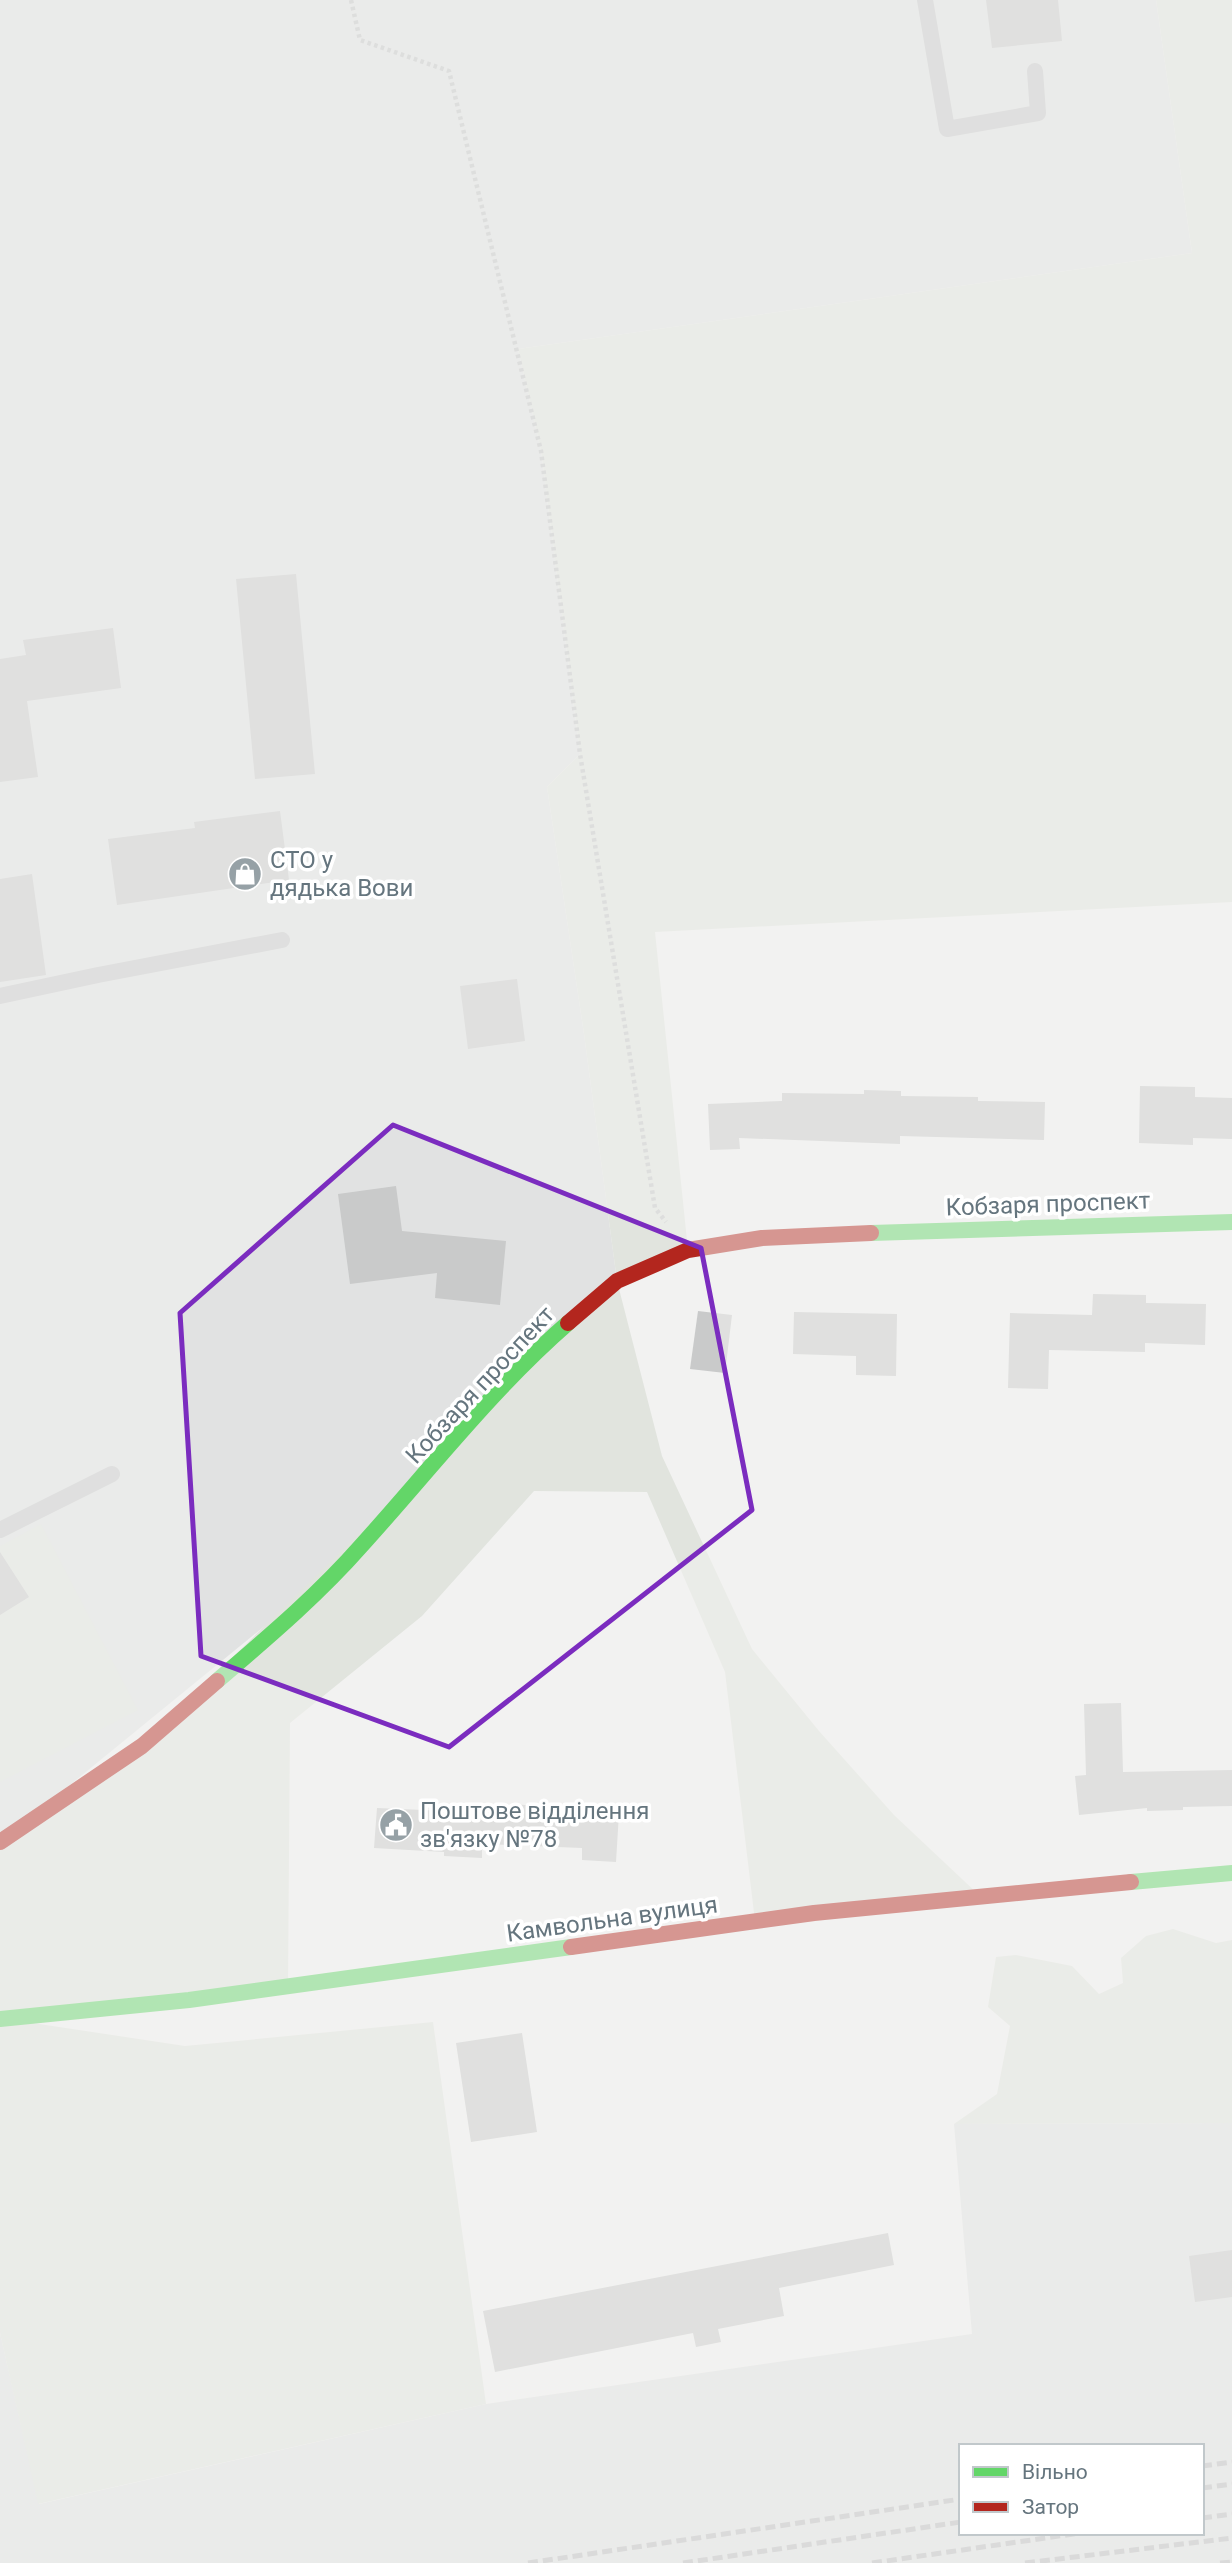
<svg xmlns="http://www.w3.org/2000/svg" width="1232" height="2563" font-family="Roboto,sans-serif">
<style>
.built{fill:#e1e2e2;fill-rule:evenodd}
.green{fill:#e1e4de}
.building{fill:#c9caca}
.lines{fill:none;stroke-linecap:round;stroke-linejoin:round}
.path{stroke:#c4c5c6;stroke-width:4.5;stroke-dasharray:3.5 3.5;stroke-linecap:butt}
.lane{stroke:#c7c8c9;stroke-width:16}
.fast{stroke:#63d668;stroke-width:16}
.jam{stroke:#b3261e;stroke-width:16}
.rail{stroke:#bcbdbe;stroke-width:5;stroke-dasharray:10 5;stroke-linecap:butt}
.marked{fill:none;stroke:#7b2cbf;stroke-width:5;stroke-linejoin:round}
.labels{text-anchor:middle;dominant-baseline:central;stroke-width:7;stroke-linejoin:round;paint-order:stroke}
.poi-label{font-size:24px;fill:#65757e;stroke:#fff;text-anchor:start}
.street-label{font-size:24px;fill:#65757e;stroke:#fff}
</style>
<rect width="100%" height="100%" fill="#f2f2f1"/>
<!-- built -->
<g class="built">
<path d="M0,0H1156L1192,253L518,349L541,451L580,754L547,787L584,1034L617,1281L359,1549L0,1842Z"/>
<path d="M1232,2123V2563H0V2333L39,2504L486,2404L972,2334L954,2124ZM961,2446H1202V2533H961Z"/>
</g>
<!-- green -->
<g class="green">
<path d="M1156,0H1232V902L655,932L688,1250L617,1281L662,1456L752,1649L819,1731L894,1815L979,1895L755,1921L725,1672L647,1492L534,1491L422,1616L290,1723L288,1988L6,2019L185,2046L433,2022L486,2404L38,2504L0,2333V1842L142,1746L617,1281L584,1034L547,787L580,754L541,451L518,349L1192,253Z"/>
<path d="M41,1524L138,1710L0,1782V1546Z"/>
<path d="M1173,1929L1216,1943L1232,1940V2123L954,2124L997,2094L1010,2026L988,2007L996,1957L1016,1955L1072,1966L1099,1994L1123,1983L1121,1958L1146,1936Z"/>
</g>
<!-- building -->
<g class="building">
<path d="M986,0H1058L1062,41L992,48Z"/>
<path d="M296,574L315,774L255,779L236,579Z"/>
<path d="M113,628L121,688L27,701L38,777L0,782V659L26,655L23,640Z"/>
<path d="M280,811L289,880L117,905L108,839L195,828L194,822Z"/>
<path d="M32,874L46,975L0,982V879Z"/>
<path d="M517,979L525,1041L468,1049L460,986Z"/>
<path d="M1140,1086L1195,1087V1097L1232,1098V1139L1193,1138V1145L1139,1143Z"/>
<path d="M864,1090L901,1091V1096L978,1097V1101L1045,1102L1044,1140L900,1136V1144L739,1138L740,1149L710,1150L708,1104L782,1101V1093L864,1094Z"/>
<path d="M396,1186L402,1231L506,1241L500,1305L435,1298L437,1273L350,1284L338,1194Z"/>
<path d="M1093,1294L1146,1295V1303L1206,1304L1205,1345L1145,1343V1352L1049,1350L1048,1389L1008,1388L1010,1313L1092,1315Z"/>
<path d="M698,1311L732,1315L725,1373L690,1369Z"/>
<path d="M794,1312L897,1314L896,1376L856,1375V1356L793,1354Z"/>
<path d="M0,1552L29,1597L0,1615Z"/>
<path d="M1121,1703L1123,1772L1232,1770V1806L1183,1807V1810L1147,1811V1808L1079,1815L1075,1776L1086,1775L1084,1704Z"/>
<path d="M513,1804L619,1813L616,1862L582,1860V1848L482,1844V1858L444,1856V1852L374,1848L377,1808L446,1811L447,1805L513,1809Z"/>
<path d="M522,2033L537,2132L471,2142L456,2043Z"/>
<path d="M888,2233L894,2265L779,2288L784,2316L718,2329L721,2342L696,2347L693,2333L495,2372L483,2311Z"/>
<path d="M1232,2250V2297L1195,2302L1189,2256Z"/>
</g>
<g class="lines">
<!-- path -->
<path class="path" d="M351,0L360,40L449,71L541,451L580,754L655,1208L666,1222"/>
<!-- lane -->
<g class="lane">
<path d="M925,0L947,129L1038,113L1035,71"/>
<path d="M0,996L98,975L282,940"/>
<path d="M0,1530L112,1474"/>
</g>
<!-- fast -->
<g class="fast">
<path d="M871,1233L1232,1222"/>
<path d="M217,1681C267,1638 318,1595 361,1546C429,1471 491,1390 568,1323"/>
<path d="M1131,1882L1232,1873"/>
<path d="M0,2019L189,2000L571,1947"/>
</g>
<!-- jam -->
<g class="jam">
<path d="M568,1323L617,1281L688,1250L762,1238L871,1233"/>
<path d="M0,1842L142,1746L217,1681"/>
<path d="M571,1947L814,1913L1131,1882"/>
</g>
<!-- rail -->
<g class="rail">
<path d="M1202,2466L1232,2462"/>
<path d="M1202,2488L1232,2484"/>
<path d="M1202,2518L1232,2514"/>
<path d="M528,2563L961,2499"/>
<path d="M683,2563L961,2522"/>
<path d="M872,2563L1080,2533"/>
<path d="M1025,2563L1232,2538"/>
<path d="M1220,2563L1232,2562"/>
</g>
</g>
<!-- marked area -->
<path d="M0 0H1232V2563H0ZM393,1125L701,1248L752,1510L449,1747L201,1656L180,1313Z" fill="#f2f2f1" fill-opacity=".55" fill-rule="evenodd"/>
<path class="marked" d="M393,1125L701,1248L752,1510L449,1747L201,1656L180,1313Z"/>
<!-- icons -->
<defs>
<g id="shop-disc" transform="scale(1.75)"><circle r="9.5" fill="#96a1a6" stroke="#fff"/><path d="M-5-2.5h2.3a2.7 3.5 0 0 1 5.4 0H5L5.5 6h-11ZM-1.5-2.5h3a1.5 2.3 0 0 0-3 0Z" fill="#fff"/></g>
<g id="civic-disc" transform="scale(1.75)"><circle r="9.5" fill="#96a1a6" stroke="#fff"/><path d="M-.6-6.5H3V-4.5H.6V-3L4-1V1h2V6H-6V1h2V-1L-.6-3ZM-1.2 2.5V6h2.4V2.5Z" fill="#fff"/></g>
</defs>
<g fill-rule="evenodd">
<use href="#shop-disc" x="245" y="874"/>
<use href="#civic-disc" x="396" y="1825"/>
</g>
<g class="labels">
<!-- poi labels -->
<g class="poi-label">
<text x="270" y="860">СТО у<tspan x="270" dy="28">дядька Вови</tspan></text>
<text x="420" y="1811">Поштове відділення<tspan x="420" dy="28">зв'язку №78</tspan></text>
</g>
<!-- street labels -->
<g class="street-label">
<text transform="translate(1048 1204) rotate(-2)">Кобзаря проспект</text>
<text transform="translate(480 1385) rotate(-47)">Кобзаря проспект</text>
<text transform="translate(612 1919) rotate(-8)">Камвольна вулиця</text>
</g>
</g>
<!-- legend -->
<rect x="959" y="2444" width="245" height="91" fill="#ffffff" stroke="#c1c8cb" stroke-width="2"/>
<rect x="973" y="2467" width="35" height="10" fill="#63d668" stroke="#c1c8cb" stroke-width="2"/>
<text x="1022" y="2479" font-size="21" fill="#65757e">Вільно</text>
<rect x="973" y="2502" width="35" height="10" fill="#b3261e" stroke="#c1c8cb" stroke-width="2"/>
<text x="1022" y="2514" font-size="21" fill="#65757e">Затор</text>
</svg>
